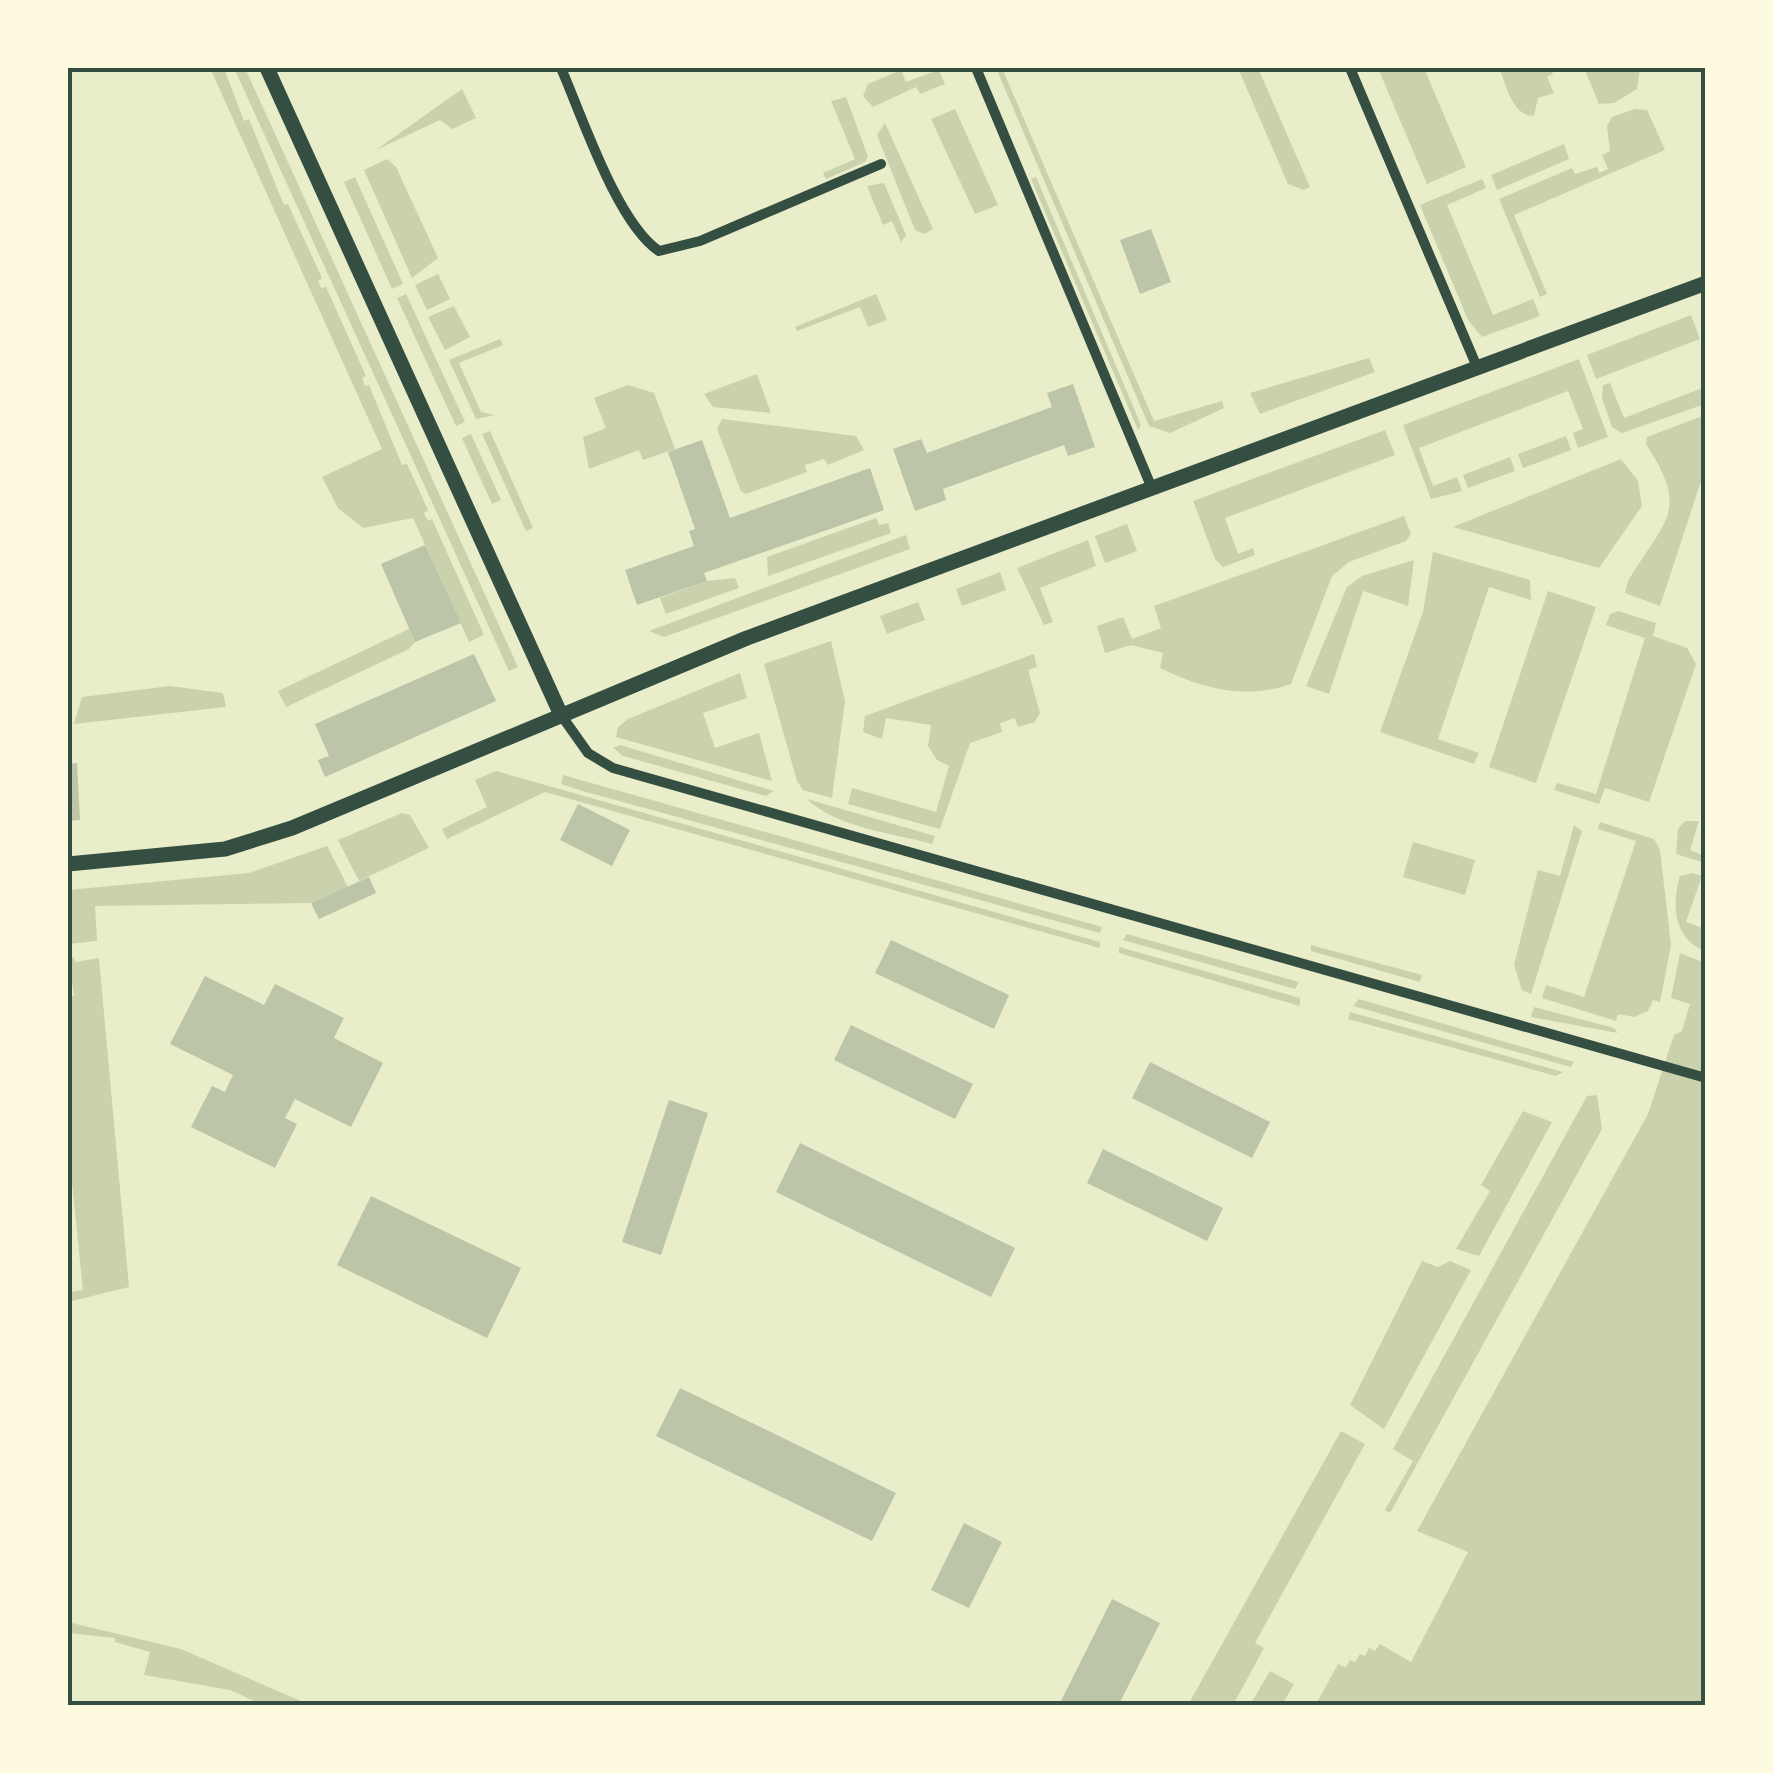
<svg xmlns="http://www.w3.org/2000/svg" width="1773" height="1773" font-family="'Times New Roman',serif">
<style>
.green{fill:#cad2ad}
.building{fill:#bcc5a7}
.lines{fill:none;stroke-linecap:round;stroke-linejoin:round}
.minor{stroke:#344e41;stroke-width:10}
.secondary{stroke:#344e41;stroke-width:15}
.primary{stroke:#344e41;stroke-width:15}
.neatline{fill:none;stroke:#344e41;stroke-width:4}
</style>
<rect width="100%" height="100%" fill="#e9edc9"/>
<!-- green -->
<g class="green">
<path d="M210,68H224L244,121L249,119L281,198L284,205L288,204L322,278L318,281L321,288L326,287L366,376L362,378L365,386L369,385L402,465L407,464L428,510L424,513L428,521L432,519L484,635L469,642L413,518L363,528L338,508L322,477L382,449Z"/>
<path d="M234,68H245L518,667L509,671Z"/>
<path d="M931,68H938L945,84L920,94L916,87L873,107L863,96L868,84L901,70L906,82L933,72Z"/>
<path d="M996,68H1002L1154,421L1222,401L1224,408L1170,433L1149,426Z"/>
<path d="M1238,68H1258L1310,187L1304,190L1288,184Z"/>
<path d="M1378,68H1424L1466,167L1427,184Z"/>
<path d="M1499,68H1550L1553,74L1547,77L1554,93L1538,98L1534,116C1512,116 1507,86 1499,68Z"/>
<path d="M1584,68H1640L1637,89L1614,103L1599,104Z"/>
<path d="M462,89L476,118L452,129L440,120L376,150Z"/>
<path d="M846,97L868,157L865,162L826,179L823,173L855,159L831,101Z"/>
<path d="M955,109L998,205L975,214L931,119Z"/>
<path d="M1635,109L1647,110L1665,150L1514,215L1547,294L1540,297L1499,199L1572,168L1575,174L1597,167L1599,173L1608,169L1602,155L1610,151L1607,126L1612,117Z"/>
<path d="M885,123L933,229L924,234L915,230L877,135Z"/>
<path d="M1564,144L1569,159L1497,190L1491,175Z"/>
<path d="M387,159L396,167L438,258L412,278L364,170Z"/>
<path d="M355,177L403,284L392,289L344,182Z"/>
<path d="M1036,177L1141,425L1138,430L1031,179Z"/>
<path d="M1482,179L1486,188L1447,205L1493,315L1533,299L1540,316L1482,337L1468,320L1420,205Z"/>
<path d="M884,183L906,235L901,242L892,221L883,225L867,186Z"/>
<path d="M438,274L450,299L427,310L415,285Z"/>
<path d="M406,294L465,422L456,426L397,298Z"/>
<path d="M876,294L887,320L868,327L860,307L797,331L795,327Z"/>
<path d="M454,306L470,337L445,350L428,317Z"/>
<path d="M1691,315L1700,339L1596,379L1587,355Z"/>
<path d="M500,339L503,345L459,363L481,412L495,415L476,419L449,360Z"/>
<path d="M1369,358L1375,372L1260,414L1250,393Z"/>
<path d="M1579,359L1608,437L1578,448L1573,433L1583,429L1568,391L1419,448L1433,486L1457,477L1462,491L1431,499L1403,425Z"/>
<path d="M757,374L771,413L713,407L704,394Z"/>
<path d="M1610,383L1624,418L1705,387V404L1622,433L1612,427L1602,398L1603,385Z"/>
<path d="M628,385L654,393L675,449L643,460L639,450L589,469L583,437L606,428L594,398Z"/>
<path d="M1705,415V469L1660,606L1625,593L1628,581C1666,518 1690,512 1646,444L1647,437Z"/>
<path d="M722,419L856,436L864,450L828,465L824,459L805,465L807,472L746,494L741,491L717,429Z"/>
<path d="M1385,430L1395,455L1225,518L1238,554L1253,548L1255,555L1223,567L1215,559L1193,501Z"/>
<path d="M490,431L533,528L526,531L482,434Z"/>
<path d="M471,434L501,500L492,504L462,438Z"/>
<path d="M1566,436L1571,450L1523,468L1518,454Z"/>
<path d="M1510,457L1515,471L1468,488L1463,475Z"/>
<path d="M1621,459L1638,481L1642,506L1599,568L1453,527Z"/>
<path d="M1404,516L1411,534L1406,541L1349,562L1332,576L1291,684C1247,700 1202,689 1160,668L1163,653L1131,645L1105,653L1097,626L1123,617L1132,639L1161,628L1154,606Z"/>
<path d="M876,518L879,525L888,523L891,533L768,576L767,557Z"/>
<path d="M1127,524L1137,551L1105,563L1095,536Z"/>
<path d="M906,535L910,549L664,637L649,631Z"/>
<path d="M1088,540L1096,566L1040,588L1053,622L1044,625L1017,568Z"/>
<path d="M1433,552L1530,580L1531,600L1489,587L1438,739L1479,753L1474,764L1380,732L1423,612Z"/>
<path d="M1414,560L1408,606L1363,591L1329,694L1306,686L1347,587L1362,576Z"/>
<path d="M1000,572L1006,590L962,606L956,589Z"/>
<path d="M735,578L739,588L666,614L660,598L707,581Z"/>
<path d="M1548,591L1596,607L1536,783L1489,767Z"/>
<path d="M918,602L925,620L887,634L880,616Z"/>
<path d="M1618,611L1656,623L1653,636L1687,648L1696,664L1649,802L1605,788L1599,804L1554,790L1557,783L1596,794L1645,638L1606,625L1610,614Z"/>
<path d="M409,629L415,642L409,649L286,707L278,691Z"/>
<path d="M831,641L845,701L832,798L803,790L797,781L764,664Z"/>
<path d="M1034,654L1037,667L1028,670L1040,713L1035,722L1018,727L1015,718L1000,723L1002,732L970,743L940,829L848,804L852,788L936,812L949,766L937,760L928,746L931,725L886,718L882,739L863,732L865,716Z"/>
<path d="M740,673L747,698L703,713L715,748L759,733L772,781L616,737L618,727L628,719Z"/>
<path d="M170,686L223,693L226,707L74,724L82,697Z"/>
<path d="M620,745L774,791L766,796L623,756L613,748Z"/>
<path d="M496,771L1100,942V948L545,792L447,839L442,829L487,807L475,780Z"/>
<path d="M563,775L1102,927L1100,933L579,790L561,784Z"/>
<path d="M807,799L935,836L932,844C893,833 837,828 807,799Z"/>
<path d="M402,813L410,815L429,848L359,881L338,840Z"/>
<path d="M1685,821H1699L1690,850L1705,856V863L1676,854L1678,829Z"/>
<path d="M1600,822L1654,839L1660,850L1671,945L1660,1002L1653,1000L1648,1011L1634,1017L1618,1014L1616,1021L1542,998L1546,985L1584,997L1636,841L1598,829Z"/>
<path d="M1574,825L1582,831L1531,994L1522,990L1514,965L1538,870L1560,876Z"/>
<path d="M1413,842L1475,860L1465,895L1403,877Z"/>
<path d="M327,846L348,887L311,903L95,906L97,941L69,944L68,890L249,873Z"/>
<path d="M1693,873L1702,876L1686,922L1705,929V951C1674,939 1671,906 1680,876Z"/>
<path d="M1127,934L1299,982L1295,989L1123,940Z"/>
<path d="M1311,945L1422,975L1420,982L1311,951Z"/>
<path d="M1119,947L1300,998V1006L1119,953Z"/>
<path d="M1680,953L1705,963V1705L1315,1706L1338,1664L1346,1667L1350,1660L1355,1662L1360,1654L1365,1656L1369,1648L1375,1651L1380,1644L1411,1662L1468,1552L1417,1531L1648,1114L1674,1035L1682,1031L1690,1004L1671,998Z"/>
<path d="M73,957L76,962L99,958L129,1287L68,1302V1292L83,1290L68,1144V998L74,996L69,958Z"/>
<path d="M1359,999L1574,1062L1571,1067L1353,1006Z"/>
<path d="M1534,1007L1614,1028L1618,1033L1531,1017Z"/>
<path d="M1350,1012L1563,1072L1556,1076L1348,1019Z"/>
<path d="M1597,1095L1602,1129L1390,1513L1385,1510L1413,1461L1393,1449L1587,1096Z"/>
<path d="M1523,1111L1552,1122L1479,1256L1456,1249L1490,1191L1481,1185Z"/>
<path d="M1422,1261L1438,1267L1450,1261L1471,1270L1384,1429L1350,1405Z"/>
<path d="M1341,1431L1365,1444L1255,1643L1264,1648L1233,1705H1188Z"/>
<path d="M68,1622L181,1649L310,1705H263L230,1690L144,1675L150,1652L115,1642V1638L68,1633Z"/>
<path d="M1270,1671L1294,1684L1282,1705H1250Z"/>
</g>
<!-- building -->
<g class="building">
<path d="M1151,229L1171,282L1140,294L1120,240Z"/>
<path d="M1073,384L1095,447L1068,456L1064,445L943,489L946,500L915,511L893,449L921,439L927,453L1052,407L1047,393Z"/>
<path d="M702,440L730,518L870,468L884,510L704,573L707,581L637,605L625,570L694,546L689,531L695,529L668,452Z"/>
<path d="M425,545L461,623L415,642L381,564Z"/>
<path d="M474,654L496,701L325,777L318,760L329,756L315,724Z"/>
<path d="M77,763L80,820L68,821V764Z"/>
<path d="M578,804L630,830L612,866L560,840Z"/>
<path d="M369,877L376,893L319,919L311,903Z"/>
<path d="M891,940L1009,995L994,1029L875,973Z"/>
<path d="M205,976L264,1005L275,984L344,1018L334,1038L383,1063L351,1127L295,1099L285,1118L297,1124L275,1168L191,1127L212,1086L225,1092L233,1075L170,1044Z"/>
<path d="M851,1025L973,1084L955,1119L834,1060Z"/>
<path d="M1150,1062L1270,1122L1252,1158L1132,1098Z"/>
<path d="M669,1100L708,1113L661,1255L622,1242Z"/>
<path d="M800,1143L1015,1248L991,1297L776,1192Z"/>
<path d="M1103,1149L1223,1208L1207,1241L1087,1183Z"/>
<path d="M371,1196L521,1268L487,1338L337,1265Z"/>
<path d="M680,1388L896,1493L872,1541L656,1436Z"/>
<path d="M964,1523L1002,1542L969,1608L931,1590Z"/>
<path d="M1112,1599L1160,1623L1118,1706H1065L1060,1703Z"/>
</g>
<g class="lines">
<!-- minor -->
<g class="minor">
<path d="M561,68C582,116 617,223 659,251L700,241L881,164"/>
<path d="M976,68L1151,486"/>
<path d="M1350,68L1477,367"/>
<path d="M561,715L588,753L613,768L1706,1078"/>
</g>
<!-- secondary -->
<path class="secondary" d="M267,68L561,715"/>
<!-- primary -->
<path class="primary" d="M68,864L225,849L292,828L747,638L1706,283"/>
</g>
<!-- border -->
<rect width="1773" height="1773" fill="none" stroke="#fefae0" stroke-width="140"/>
<rect x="70" y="70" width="1633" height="1633" class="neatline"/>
</svg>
